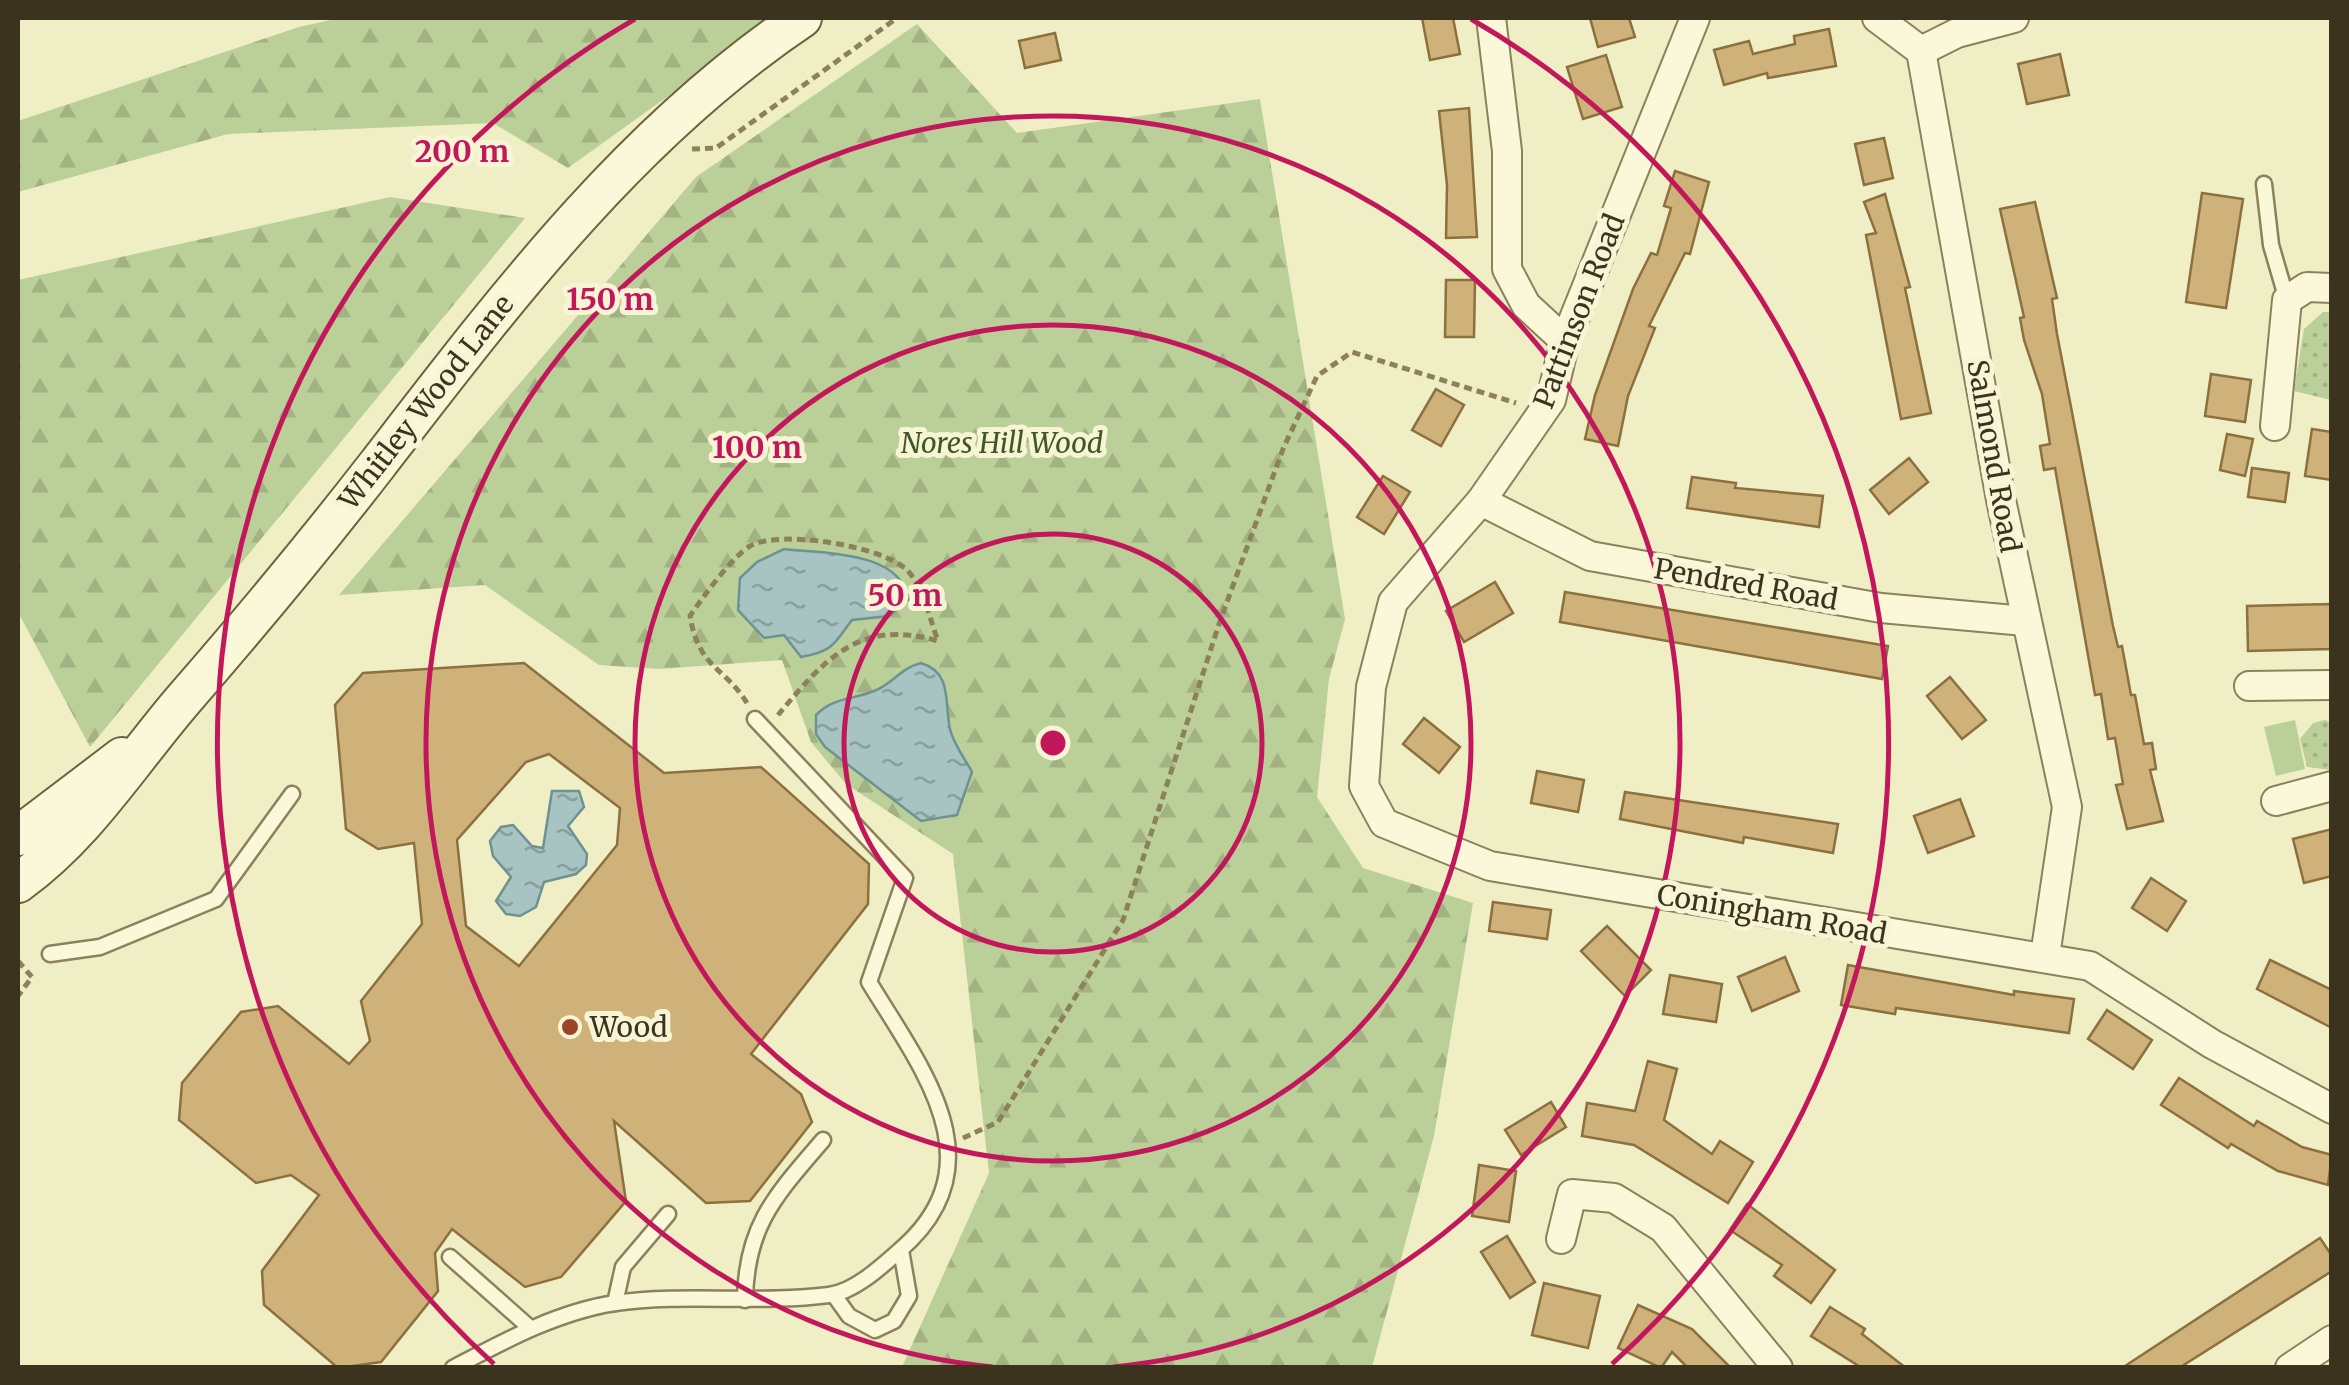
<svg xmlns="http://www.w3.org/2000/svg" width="2349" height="1385" font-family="Merriweather,serif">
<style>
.forest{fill:url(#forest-firs)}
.park{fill:url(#park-dots)}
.pitch{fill:#bbcf98}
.water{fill:url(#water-ripples);stroke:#6d9292;stroke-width:2.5}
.building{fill:#cfb279;stroke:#8c703f;stroke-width:2.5;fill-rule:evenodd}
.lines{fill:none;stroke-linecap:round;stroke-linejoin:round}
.service-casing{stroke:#8c815a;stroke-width:19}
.minor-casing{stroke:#8c815a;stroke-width:32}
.secondary-casing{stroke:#6e613d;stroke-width:42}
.path{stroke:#8c815a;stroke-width:5;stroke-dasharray:8 5;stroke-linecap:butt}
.service{stroke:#faf8d9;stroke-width:14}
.minor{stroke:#faf8d9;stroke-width:28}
.secondary{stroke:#faf8d9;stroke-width:38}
.ring{fill:none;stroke:#c2185b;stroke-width:5}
.poi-dot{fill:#9d4328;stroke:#f7f5d5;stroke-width:4}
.labels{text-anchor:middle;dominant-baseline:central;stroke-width:10;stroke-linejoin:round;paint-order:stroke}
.street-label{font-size:28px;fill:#3b331e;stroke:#f7f5d5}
.park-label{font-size:28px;font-style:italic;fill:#3f5924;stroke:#f7f5d5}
.poi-label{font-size:28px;fill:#3b331e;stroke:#f7f5d5;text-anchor:start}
.centre{fill:#c2185b;stroke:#f7f5d5;stroke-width:5}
.ring-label{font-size:30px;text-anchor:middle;font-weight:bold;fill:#c2185b;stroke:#f7f5d5;stroke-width:10;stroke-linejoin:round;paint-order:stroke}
</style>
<defs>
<pattern id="forest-firs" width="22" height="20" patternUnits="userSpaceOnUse" patternTransform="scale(2.5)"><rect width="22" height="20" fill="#bbcf98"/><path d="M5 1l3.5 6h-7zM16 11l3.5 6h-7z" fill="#a2b283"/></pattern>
<pattern id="park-dots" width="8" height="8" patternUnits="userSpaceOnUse" patternTransform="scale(2.5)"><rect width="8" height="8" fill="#bbcf98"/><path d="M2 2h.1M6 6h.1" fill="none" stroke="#a2b283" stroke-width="1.8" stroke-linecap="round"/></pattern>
<pattern id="water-ripples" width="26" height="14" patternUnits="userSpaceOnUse" patternTransform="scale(2.5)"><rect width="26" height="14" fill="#a7c3c2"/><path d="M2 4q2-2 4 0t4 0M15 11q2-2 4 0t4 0" fill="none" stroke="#899f9d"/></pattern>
</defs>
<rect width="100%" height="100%" fill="#f0eec5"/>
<!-- forest -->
<g class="forest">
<path d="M340,18H777L568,168L493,123L228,134L18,192V121L299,27Z"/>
<path d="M917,24L1017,133L1260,99L1345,619L1329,679L1317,797L1363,868L1473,903L1434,1136L1372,1367H902L989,1173L953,854L846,784L811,742L782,660L659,669L599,665L485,585L339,595L696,177Z"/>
<path d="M390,197L525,218L90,747L18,612V280Z"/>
</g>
<!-- park -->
<g class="park">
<path d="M2323,312H2331V400L2294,391L2304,329Z"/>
<path d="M2325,720L2331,722L2332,770L2307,767L2300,739L2313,723Z"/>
</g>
<!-- pitch -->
<path class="pitch" d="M2295,720L2305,769L2276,776L2264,727Z"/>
<!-- water -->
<g class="water">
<path d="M784,549C822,554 902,550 908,600L889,616L852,620C834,643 835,651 801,657L784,635L764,638L738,610L740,578L757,562Z"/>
<path d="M921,663C953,673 944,702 950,729C953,743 965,759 972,772L957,815L921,821L825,747L816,734V715C834,697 852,700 874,691C893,684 900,668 921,663Z"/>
<path d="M552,791H579L584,807L568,826L587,854L586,865L576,874L544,882L536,907L520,916L506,914L496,901L511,877L493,856L490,841L501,827L513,825L532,846L543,848Z"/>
</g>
<!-- building -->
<g class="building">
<path d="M1422,18H1453L1460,54L1430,60Z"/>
<path d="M1590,18H1629L1635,37L1598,47Z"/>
<path d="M1829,29L1836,66L1768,78L1767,73L1724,85L1714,50L1749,41L1753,54L1795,44L1794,36Z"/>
<path d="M1055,33L1061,60L1025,68L1019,41Z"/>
<path d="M2060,54L2069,95L2027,104L2018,64Z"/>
<path d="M1606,55L1622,107L1583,119L1567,67Z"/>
<path d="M1469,108L1477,237L1446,238L1447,185L1439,111Z"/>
<path d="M1884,138L1893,178L1864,185L1855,144Z"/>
<path d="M1675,171L1709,182L1690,254L1685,253L1649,326L1655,328L1628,396L1618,446L1585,439L1595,395L1633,289L1651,253L1657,255L1671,208L1664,206Z"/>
<path d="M2202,193L2243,199L2226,308L2186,302Z"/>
<path d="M1885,194L1910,287L1905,288L1931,413L1901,419L1866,235L1876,233L1864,202Z"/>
<path d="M2035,202L2057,298L2052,299L2057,334L2113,626L2118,647L2122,646L2131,695H2135L2144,744L2152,743L2156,769L2150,770L2163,821L2127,829L2116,785L2123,784L2115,738L2108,739L2101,694L2095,695L2055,468L2044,470L2040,446L2050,444L2042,394L2024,340L2020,318L2024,317L2000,209Z"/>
<path d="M1446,280H1475L1474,337H1445Z"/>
<path d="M2211,374L2251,380L2245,422L2205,416Z"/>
<path d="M1436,389L1464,405L1441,446L1412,430Z"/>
<path d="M2312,429L2332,432V480L2305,476Z"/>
<path d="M2227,434L2253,439L2245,476L2220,470Z"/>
<path d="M1909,458L1928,482L1889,514L1870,490Z"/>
<path d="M2252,468L2289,473L2285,502L2248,497Z"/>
<path d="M1383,476L1410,492L1384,534L1357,517Z"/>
<path d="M1692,477L1736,483L1735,488L1823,496L1819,527L1687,508Z"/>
<path d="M1495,582L1513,613L1464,642L1446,611Z"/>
<path d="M1565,592L1888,646L1882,679L1560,622Z"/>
<path d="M2332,604V649L2248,651L2247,606Z"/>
<path d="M524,663L664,773L761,767L869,864L868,904L751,1054L801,1094L812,1122L750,1201L706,1203L614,1121L626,1201L561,1277L525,1287L452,1229L435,1253L438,1291L381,1362L338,1368L264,1305L262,1271L319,1195L291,1175L256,1183L179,1120L182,1083L241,1012L278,1006L349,1064L370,1041L361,1001L422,924L414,843L378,849L346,829L335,705L363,673ZM549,754L620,808L617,845L519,966L466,926L457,840L526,762Z"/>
<path d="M1950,677L1986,720L1962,739L1927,696Z"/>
<path d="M1424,718L1460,747L1439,773L1403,744Z"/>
<path d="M1537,771L1584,780L1578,812L1531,803Z"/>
<path d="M1625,792L1838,824L1833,853L1744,837L1743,843L1620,819Z"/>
<path d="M1960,799L1974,836L1928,853L1914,816Z"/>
<path d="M2332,829V876L2304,883L2293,839Z"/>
<path d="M2151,878L2186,901L2167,931L2132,908Z"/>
<path d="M1493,902L1551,910L1547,939L1489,931Z"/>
<path d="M1607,926L1651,970L1625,996L1581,951Z"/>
<path d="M1785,957L1799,991L1752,1011L1738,977Z"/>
<path d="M2270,960L2332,990V1028L2257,989Z"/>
<path d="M1848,965L2014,995V991L2074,999L2069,1033L1896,1008L1895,1014L1841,1005Z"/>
<path d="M1670,975L1722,984L1716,1022L1663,1014Z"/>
<path d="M2107,1010L2152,1040L2133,1069L2088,1039Z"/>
<path d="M1648,1061L1677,1069L1664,1120L1712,1154L1720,1141L1753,1162L1728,1203L1634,1145L1582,1136L1587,1103L1635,1111Z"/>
<path d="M2179,1078L2254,1126L2257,1121L2302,1147L2332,1155L2328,1185L2278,1171L2231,1144L2228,1148L2161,1105Z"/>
<path d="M1551,1102L1566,1127L1521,1155L1505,1130Z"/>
<path d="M1479,1165L1516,1171L1509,1222L1472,1216Z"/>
<path d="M1747,1204L1835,1270L1811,1303L1774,1276L1782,1265L1730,1230Z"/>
<path d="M1507,1236L1535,1282L1510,1298L1481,1252Z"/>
<path d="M2320,1238L2332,1256V1271L2179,1368H2122Z"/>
<path d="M1544,1283L1600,1296L1588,1348L1532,1335Z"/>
<path d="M1638,1305L1692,1329L1731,1368H1688L1672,1352L1661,1368L1618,1348Z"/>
<path d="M1830,1307L1865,1329L1862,1334L1906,1368H1862L1811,1336Z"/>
</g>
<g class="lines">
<!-- service casing -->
<g class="service-casing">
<g id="service">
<path d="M2264,184L2271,245L2287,300"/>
<path d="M50,954L100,947L216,899L292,794"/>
<path d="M450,1257L529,1327"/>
<path d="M834,1295L849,1316L875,1330L894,1321L909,1296L901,1250"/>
<path d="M745,1300C746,1225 776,1195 823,1140"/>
<path d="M615,1303L623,1267L668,1214"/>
<path d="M453,1368C504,1341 557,1312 615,1303C685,1293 759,1304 829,1295C854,1292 881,1267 899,1251C1000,1165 922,1069 869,982L905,878L755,719"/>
</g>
</g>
<!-- minor casing -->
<g class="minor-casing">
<g id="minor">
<path d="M1491,18L1507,151V269L1526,305L1565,341"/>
<path d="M1695,18L1565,341L1551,400L1481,501L1393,602L1371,687L1364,786L1384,823L1490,866L2090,966L2212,1044L2332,1109"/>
<path d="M1877,18L1921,51"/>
<path d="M1921,51L2001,500L2067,807L2045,956"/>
<path d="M1921,51L1957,33L2014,18"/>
<path d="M2275,426L2287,300L2307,287L2332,288"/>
<path d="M1481,501L1590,556L1881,608L2025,621"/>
<path d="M2249,686L2332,685"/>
<path d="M2276,801L2332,786"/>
<path d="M1561,1239L1572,1194L1614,1198L1663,1228L1778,1368"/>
<path d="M2290,1368L2332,1340"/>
</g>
</g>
<!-- secondary casing -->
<g class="secondary-casing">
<g id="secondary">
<path d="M18,836L122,757"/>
<path d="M18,883C87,833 129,763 184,699C250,623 315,545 377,465C503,302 629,134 802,18"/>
</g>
</g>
<!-- path -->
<g class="path">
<path d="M692,149L716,148L897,18"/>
<path d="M747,703C724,666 699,669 690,616C702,598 732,557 750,546C781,529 882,546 907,570C923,586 930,620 938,641C859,618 825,659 778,715"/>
<path d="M18,961L32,977L18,996"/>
<path d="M963,1138L998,1122L1123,920L1220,621L1283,449L1317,376L1352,352L1516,403"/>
</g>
<!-- service -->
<use href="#service" class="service"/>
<!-- minor -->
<use href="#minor" class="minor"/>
<!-- secondary -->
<use href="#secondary" class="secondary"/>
</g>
<!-- distance rings -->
<g class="ring">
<circle cx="1053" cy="743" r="209"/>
<circle cx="1053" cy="743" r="418"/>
<path d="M993 1367A627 627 0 1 1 1113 1367"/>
<path d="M494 1364A836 836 0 0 1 635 19M1471 19A836 836 0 0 1 1612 1364"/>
</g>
<!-- markers -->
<circle class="poi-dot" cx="570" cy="1027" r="10"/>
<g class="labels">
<!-- street labels -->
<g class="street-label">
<text transform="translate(1579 311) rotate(-69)">Pattinson Road</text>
<text transform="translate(426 402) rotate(-52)">Whitley Wood Lane</text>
<text transform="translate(1994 456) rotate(80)">Salmond Road</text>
<text transform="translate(1746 584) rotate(10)">Pendred Road</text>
<text transform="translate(1772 914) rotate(10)">Coningham Road</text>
</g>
<!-- park labels -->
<g class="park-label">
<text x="1002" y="443">Nores Hill Wood</text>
</g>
<!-- poi labels -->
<g class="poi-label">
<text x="590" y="1027">Wood</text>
</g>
</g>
<circle cx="1053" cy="743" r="15" class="centre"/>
<g class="ring-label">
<text x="462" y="162">200 m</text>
<text x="610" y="310">150 m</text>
<text x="757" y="458">100 m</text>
<text x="905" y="606">50 m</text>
</g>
<!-- border -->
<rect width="2349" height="1385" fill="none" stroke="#3b331e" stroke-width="40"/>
</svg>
